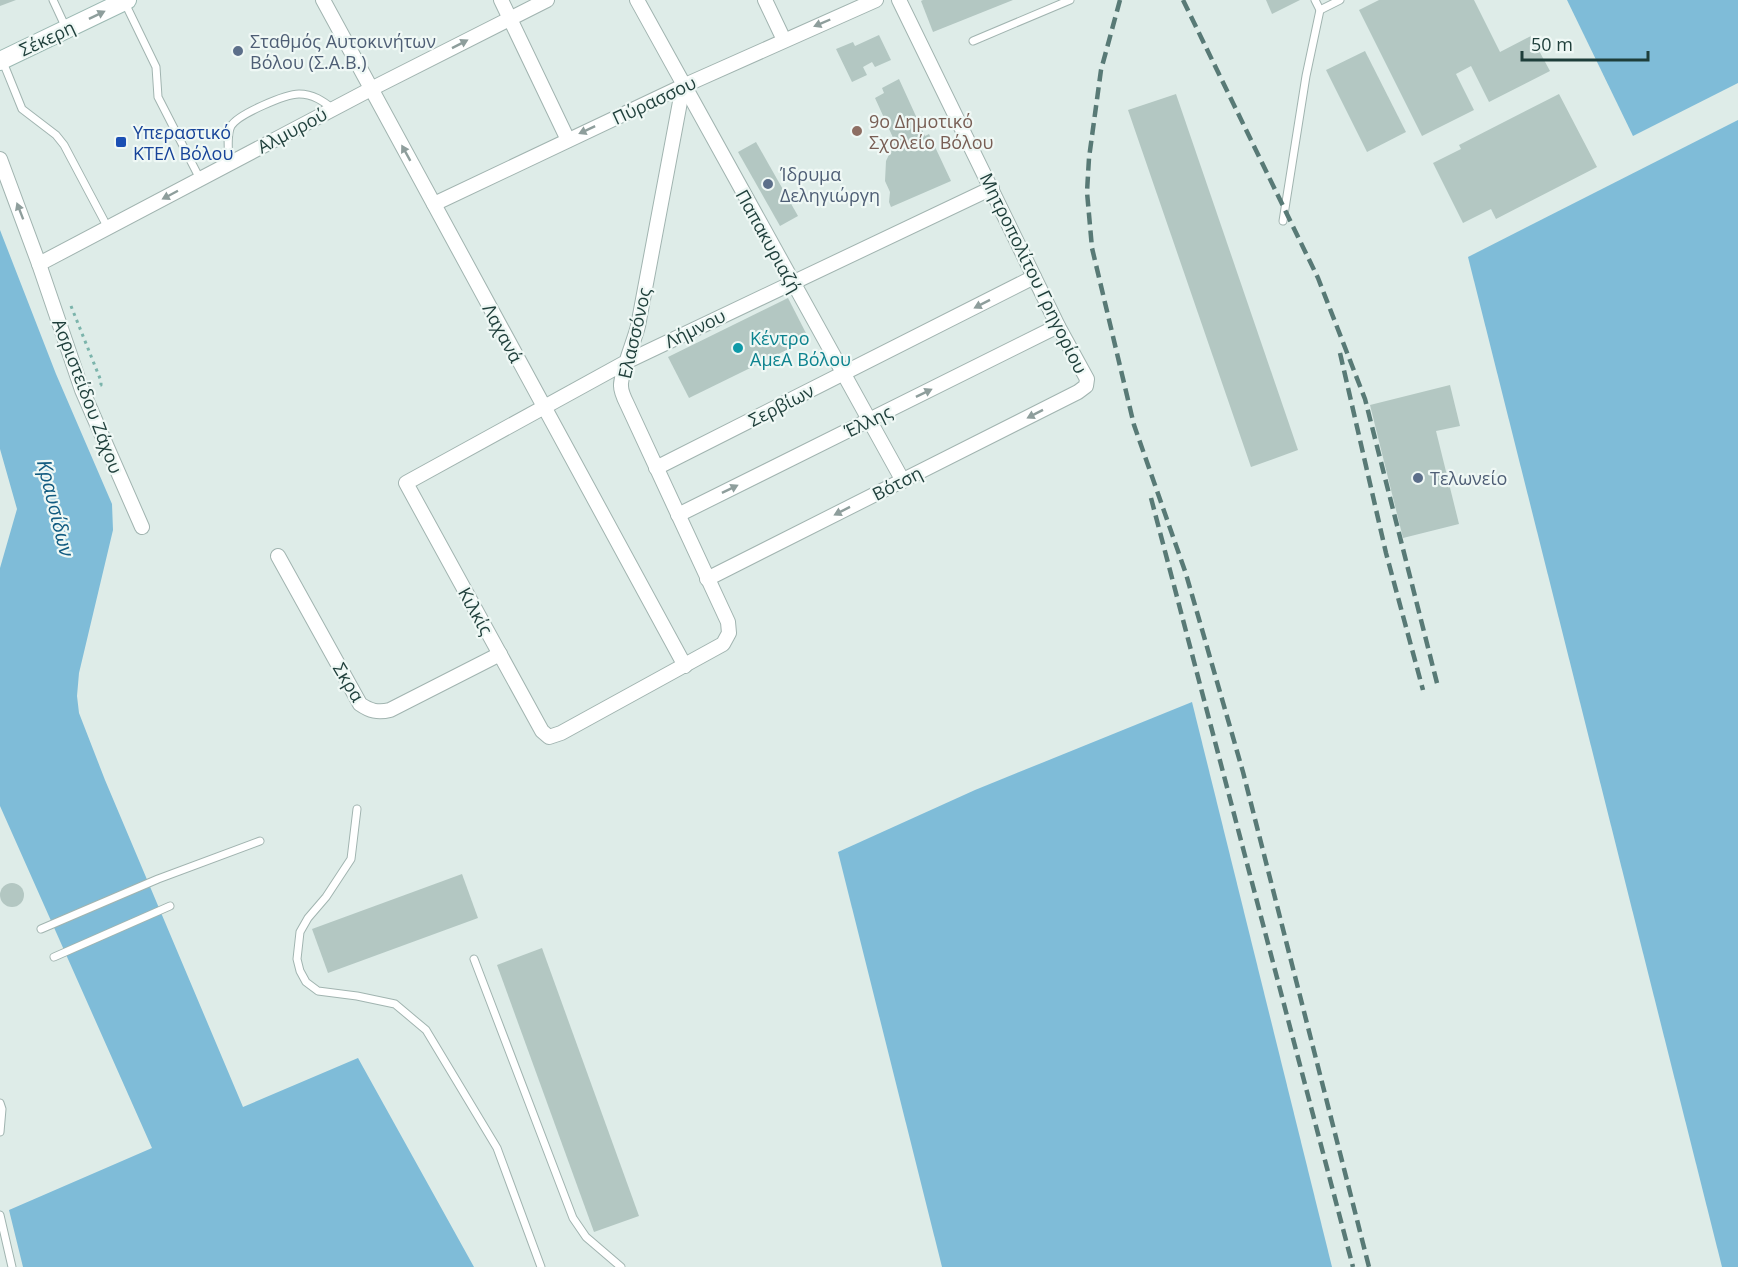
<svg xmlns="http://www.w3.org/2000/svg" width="1738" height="1267" font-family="'Open Sans',sans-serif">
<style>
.water{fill:#7fbcd8}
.building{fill:#b3c7c2}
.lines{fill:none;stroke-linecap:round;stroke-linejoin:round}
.lane-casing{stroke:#a1b4b0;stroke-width:9}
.street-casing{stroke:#a1b4b0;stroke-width:16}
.secondary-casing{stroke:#9cb9b3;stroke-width:20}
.path{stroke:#7bb4ab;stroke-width:3;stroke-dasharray:3 4.5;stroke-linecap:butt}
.lane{stroke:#fff;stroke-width:7}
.street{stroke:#fff;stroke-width:14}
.secondary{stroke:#fff;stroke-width:18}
.rail{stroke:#587a76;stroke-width:4.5;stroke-dasharray:12 6;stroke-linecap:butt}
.oneway{fill:#8e9e9c}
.service-dot{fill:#5c6f8a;stroke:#eff8f5;stroke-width:2}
.education-dot{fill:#8d6e63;stroke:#eff8f5;stroke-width:2}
.transit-dot{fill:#1a4fb4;stroke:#eff8f5;stroke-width:2}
.culture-dot{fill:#0f9aa8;stroke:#eff8f5;stroke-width:2}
.labels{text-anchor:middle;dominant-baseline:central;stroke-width:4.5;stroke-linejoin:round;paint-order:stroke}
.street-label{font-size:18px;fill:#1e3e3a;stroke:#eff8f5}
.service-label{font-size:18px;fill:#4e5e75;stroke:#eff8f5;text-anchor:start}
.education-label{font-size:18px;fill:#785e54;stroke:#eff8f5;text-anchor:start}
.transit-label{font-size:18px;fill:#164399;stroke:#eff8f5;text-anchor:start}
.culture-label{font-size:18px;fill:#0d838f;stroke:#eff8f5;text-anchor:start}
.water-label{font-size:20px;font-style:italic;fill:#115b80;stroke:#eff8f5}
</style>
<rect width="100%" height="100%" fill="#deece8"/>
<!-- water -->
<g class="water">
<path d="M1567,0H1738V83L1633,136Z"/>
<path d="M1738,120V1267H1722L1468,257Z"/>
<path d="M0,230L56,374L112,504L113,530L79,673L77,696L79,713L105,780L243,1107L358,1058L474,1267H23L9,1210L152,1148L0,806V568L17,509L0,449Z"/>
<path d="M1192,702L1332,1267H942L838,852L975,790Z"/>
</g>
<!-- building -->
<g class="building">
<path d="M0,0H16L0,6Z"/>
<path d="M923,0H1013L933,32L921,1Z"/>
<path d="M1266,0H1300L1272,14Z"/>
<path d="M1379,0H1474L1500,52L1531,36L1550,71L1489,102L1471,66L1456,74L1474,110L1422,136L1359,10Z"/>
<path d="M879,35L891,60L875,67L872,62L863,67L867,75L852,82L836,49L853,42L855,46Z"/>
<path d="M1365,51L1406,132L1367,152L1326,70Z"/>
<path d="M899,79L925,136L929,134L951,181L891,207L889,202L890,192L885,181L886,161L895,142L875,98L884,93L882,88Z"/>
<path d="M1176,94L1298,450L1251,467L1128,110Z"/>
<path d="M1559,94L1597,167L1496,219L1491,209L1463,223L1433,163L1461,149L1459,145Z"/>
<path d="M756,142L798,216L780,226L738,152Z"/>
<path d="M788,298L809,339L689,398L668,357Z"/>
<path d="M1450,385L1460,426L1436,431L1459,524L1403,538L1370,405Z"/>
<path d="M462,874L478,918L328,973L312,929Z"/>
<circle cx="12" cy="895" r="12"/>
<path d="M542,948L639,1216L594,1232L497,965Z"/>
</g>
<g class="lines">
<!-- lane casing -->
<g class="lane-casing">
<g id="lane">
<path d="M53,0L66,28"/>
<path d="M1315,0L1320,10L1340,0"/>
<path d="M124,1L156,67L158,97L200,179"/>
<path d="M973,41L1070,0"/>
<path d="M3,62L22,109L56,135L64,145L108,228"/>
<path d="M229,163C229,153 226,136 231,126C238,114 286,94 299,94C313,94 323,101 333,109"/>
<path d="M1283,221L1306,76L1320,10"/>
<path d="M357,809L351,859L326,897L308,918L300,932L297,959L300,971L306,982L318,991L357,996L395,1004L426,1030L497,1148L541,1267"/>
<path d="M41,929L158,879L260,841"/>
<path d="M54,957L170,906"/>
<path d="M474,959L573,1218L586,1237L621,1267"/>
<path d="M0,1103L2,1109L0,1132"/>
<path d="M0,1215L12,1267"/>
</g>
</g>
<!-- street casing -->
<g class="street-casing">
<g id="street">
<path d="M323,0L685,666"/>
<path d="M501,0L568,140"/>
<path d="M637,0L903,481"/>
<path d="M765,0L784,40"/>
<path d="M683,86L638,326C635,339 620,375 621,386C621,392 624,398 627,404L728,622L729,633L723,644L561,733L549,737L542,731L406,483L628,361L992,188"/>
<path d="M0,159L39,264L82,390L142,527"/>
<path d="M434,204L683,86L876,0"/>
<path d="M39,264L371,89L547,0"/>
<path d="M656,468L1034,277"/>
<path d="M678,515L1058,326"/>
<path d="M278,556L360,704C370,711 378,713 390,710L500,654"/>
<path d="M707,579L1078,392L1086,386L1087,379L1058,326L899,0"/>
</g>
</g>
<!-- secondary casing -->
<g class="secondary-casing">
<path id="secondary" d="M0,61L127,0"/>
</g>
<!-- path -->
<path class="path" d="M71,306L101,381V385L97,386"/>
<!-- lane -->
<use href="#lane" class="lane"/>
<!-- street -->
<use href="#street" class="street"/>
<!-- secondary -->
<use href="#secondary" class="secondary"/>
<!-- rail -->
<g class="rail">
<path d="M1120,0L1101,70L1089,158L1087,192L1092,248L1134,425L1186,574L1243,772L1369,1267"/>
<path d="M1183,0L1318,278L1365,399L1438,687"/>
<path d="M1340,353L1386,553L1423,690"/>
<path d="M1151,498L1353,1267"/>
</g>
</g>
<!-- one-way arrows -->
<defs><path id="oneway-solid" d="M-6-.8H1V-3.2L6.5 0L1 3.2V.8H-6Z" transform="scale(1.5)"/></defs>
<g class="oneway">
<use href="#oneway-solid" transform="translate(97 15) rotate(-26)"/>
<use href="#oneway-solid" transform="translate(822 23) rotate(157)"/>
<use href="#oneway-solid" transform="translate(460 44) rotate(-27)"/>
<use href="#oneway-solid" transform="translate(587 130) rotate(155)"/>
<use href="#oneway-solid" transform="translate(406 153) rotate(-119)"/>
<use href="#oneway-solid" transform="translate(170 195) rotate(152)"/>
<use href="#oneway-solid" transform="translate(20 211) rotate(-111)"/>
<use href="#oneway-solid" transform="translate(982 304) rotate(153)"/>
<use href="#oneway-solid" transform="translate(924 393) rotate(-26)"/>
<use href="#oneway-solid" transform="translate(1035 414) rotate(153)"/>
<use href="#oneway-solid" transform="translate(730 489) rotate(-26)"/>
<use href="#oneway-solid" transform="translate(842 511) rotate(153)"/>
</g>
<!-- markers -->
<g class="service-dot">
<circle cx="238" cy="51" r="6"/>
<circle cx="768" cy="184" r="6"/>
<circle cx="1418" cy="478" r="6"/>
</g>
<circle class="education-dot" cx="857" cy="131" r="6"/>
<rect class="transit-dot" x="115" y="136" width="12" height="12" rx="3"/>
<circle class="culture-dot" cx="738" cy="348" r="6"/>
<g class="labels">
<!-- street labels -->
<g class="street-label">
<text transform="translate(47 38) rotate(-25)">Σέκερη</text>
<text transform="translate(654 100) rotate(-25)">Πύρασσου</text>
<text transform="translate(292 130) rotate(-28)">Αλμυρού</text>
<text transform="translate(769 241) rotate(61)">Παπακυριαζή</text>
<text transform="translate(1034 273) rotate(64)">Μητροπολίτου Γρηγορίου</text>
<text transform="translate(695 328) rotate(-26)">Λήμνου</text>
<text transform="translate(503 333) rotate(62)">Λαχανά</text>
<text transform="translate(634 333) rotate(-77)">Ελασσόνος</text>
<text transform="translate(88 396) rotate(69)">Ασριστείδου Ζάχου</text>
<text transform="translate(781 405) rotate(-27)">Σερβίων</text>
<text transform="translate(868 421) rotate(-26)">Έλλης</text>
<text transform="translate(897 483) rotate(-27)">Βότση</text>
<text transform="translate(476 611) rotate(61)">Κιλκίς</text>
<text transform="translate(349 682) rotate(59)">Σκρα</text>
</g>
<!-- service labels -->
<g class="service-label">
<text x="250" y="41">Σταθμός Αυτοκινήτων<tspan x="250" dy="21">Βόλου (Σ.Α.Β.)</tspan></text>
<text x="780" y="174">Ίδρυμα<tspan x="780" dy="21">Δεληγιώργη</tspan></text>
<text x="1430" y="478">Τελωνείο</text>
</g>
<!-- education labels -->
<g class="education-label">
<text x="869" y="121">9ο Δημοτικό<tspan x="869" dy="21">Σχολείο Βόλου</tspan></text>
</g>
<!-- transit labels -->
<g class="transit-label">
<text x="133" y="132">Υπεραστικό<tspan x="133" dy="21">ΚΤΕΛ Βόλου</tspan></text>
</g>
<!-- culture labels -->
<g class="culture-label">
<text x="750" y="338">Κέντρο<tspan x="750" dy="21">ΑμεΑ Βόλου</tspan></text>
</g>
<!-- water labels -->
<g class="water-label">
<text transform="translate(56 508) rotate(76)">Κραυσίδων</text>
</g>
</g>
<!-- scale -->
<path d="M1522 51v9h126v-9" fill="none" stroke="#1e3e3a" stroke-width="3"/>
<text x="1531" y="51" font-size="18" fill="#1e3e3a" stroke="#eff8f5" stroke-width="4.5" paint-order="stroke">50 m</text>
</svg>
